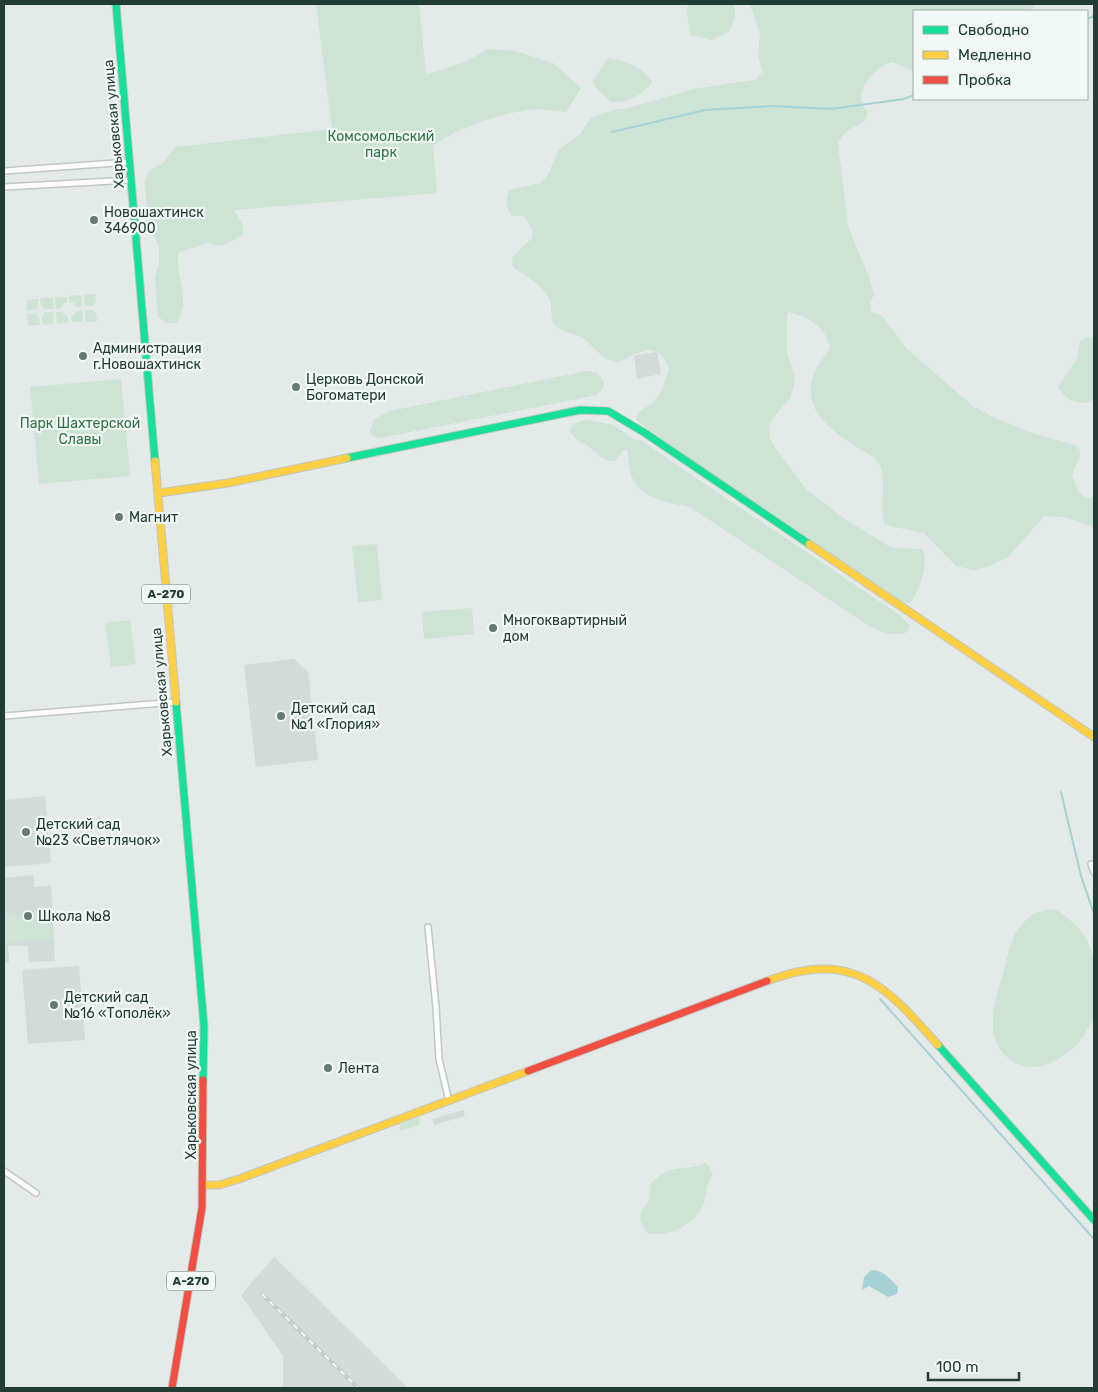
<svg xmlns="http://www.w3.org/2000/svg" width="1098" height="1392" font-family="Rubik,sans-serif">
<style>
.built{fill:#d2dbd7}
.green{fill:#cde3d3}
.water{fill:#a5d2d7}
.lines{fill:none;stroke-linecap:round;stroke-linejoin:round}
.stream{stroke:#a5d2d7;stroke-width:2}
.street-casing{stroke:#c1c7c4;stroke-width:8}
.fast-casing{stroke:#bfc7c4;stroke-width:9}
.slow-casing{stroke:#bfc7c4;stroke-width:9}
.jam-casing{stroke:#bfc7c4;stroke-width:9}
.street{stroke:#fbfcfb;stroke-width:5}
.fast{stroke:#16e098;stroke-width:7}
.slow{stroke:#ffcf43;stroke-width:7}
.jam{stroke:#f24e42;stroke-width:7}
.rail-casing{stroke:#c7cbc9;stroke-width:4}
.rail{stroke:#f2f8f5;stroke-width:2;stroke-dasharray:5.5;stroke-linecap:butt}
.poi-dot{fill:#667a73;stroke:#f2f8f5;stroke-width:2}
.labels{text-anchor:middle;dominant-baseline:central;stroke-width:4.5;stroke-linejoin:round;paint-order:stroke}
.shield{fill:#f2f8f5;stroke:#60756f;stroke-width:1}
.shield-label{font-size:12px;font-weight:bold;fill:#223d35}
.street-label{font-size:14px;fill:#223d35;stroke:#f2f8f5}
.park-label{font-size:14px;fill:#2d7347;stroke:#f2f8f5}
.poi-label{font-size:14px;fill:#223d35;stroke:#f2f8f5;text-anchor:start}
</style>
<rect width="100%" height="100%" fill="#e4eae7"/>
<!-- built -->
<g class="built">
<path d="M657,352L661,374L637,379L634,356Z"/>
<path d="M294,659L308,672L318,760L256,767L244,665Z"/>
<path d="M45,796L51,863L4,867V800Z"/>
<path d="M34,875V887L51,885L55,961L29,962L28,946H8L9,962H4V878Z"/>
<path d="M79,966L85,1040L28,1044L22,970Z"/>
<path d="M463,1110L465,1116L434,1125L432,1119Z"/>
<path d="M274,1257L376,1356L408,1388H283V1356L241,1295Z"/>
</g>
<!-- green -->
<g class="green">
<path d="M316,4H419L426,75L467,61L488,49L515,51L553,63L581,88L566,112C554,111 539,108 527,110C496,115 459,127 433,146L437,193L234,210L243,225V234C230,243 221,249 208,243L179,252C173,274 193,302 176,323H167L158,317L155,277L159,263V247L148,221L145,182L149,171L163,163L175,147L332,129Z"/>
<path d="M688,4H735V15L730,31L712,40L690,35L687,12Z"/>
<path d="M750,4H1037L1029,11H914V71L892,62C878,65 860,84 861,99C861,106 870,111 867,117C863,125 854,126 847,131C843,134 841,139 838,144L848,226L870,280L874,294L870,304L871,312L882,316L907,349L973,406L997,419L1034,434L1075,445L1080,450V455L1072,476L1079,492L1086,498L1094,497V527L1065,517L1044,516L1008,557L989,566L974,570L956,566L924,533L885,525C878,506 888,482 879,464C874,455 866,453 858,448C833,431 802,412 813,376C816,366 826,357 830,347C824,325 810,318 789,312L787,314V354L795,375L794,385L790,398L769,423L770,438L774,446L806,489L843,518L892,548L922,549C931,560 918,592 911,602L906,603L900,601L710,473L636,420C637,409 648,408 655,401C662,392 666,378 669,368C658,339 639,352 619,362C602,361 596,348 584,339C576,333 564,333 556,326C549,320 553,309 550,301C542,283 527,278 513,267L512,257L532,238V230L524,216H512C505,207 506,200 509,190L541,183L548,174L559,150L579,135L591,118L617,109H625L693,89L755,80L763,71L758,56L760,34Z"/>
<path d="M608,58C627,62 640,65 652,82C643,96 627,103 611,102L596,88L593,81Z"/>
<path d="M95,294L96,302L92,306H85L84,295Z"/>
<path d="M81,295L82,307H76L74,303L70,302L69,296Z"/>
<path d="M55,297H67V302L64,303L62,308L56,309Z"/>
<path d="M40,298H53V309H45L41,306Z"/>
<path d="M38,299V307L35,310L27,311L26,300Z"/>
<path d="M82,310L83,322H72L71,317L77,311Z"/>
<path d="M85,310H93L96,313L97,321L86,322Z"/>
<path d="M45,312H53L54,324L43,325L42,317Z"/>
<path d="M56,312H62L68,317L69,322L57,324Z"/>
<path d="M27,314H36L39,317L40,325L28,326Z"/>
<path d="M1089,337L1094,338V398L1090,402C1076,405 1065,399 1058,387L1077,359L1080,340Z"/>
<path d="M586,371L598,373L604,382L603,389L597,395L380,438L373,437L370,432L374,419L390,411Z"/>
<path d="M121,379L130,476L39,484L30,387Z"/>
<path d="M588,420L614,425L633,439L640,440L901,616L910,626L907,632C894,638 881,632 869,626L690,507C670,503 640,499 632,477C628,468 629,459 627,450H623L615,461C598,461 600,453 588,446C579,441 575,440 570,431C573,422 580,421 588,420Z"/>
<path d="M377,544L382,600L358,602L352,546Z"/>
<path d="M472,608L474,634L424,639L422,612Z"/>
<path d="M130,620L136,664L111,667L105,623Z"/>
<path d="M1051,909C1059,910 1063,915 1070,920C1096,942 1094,960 1094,992C1094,1000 1096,1010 1093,1018C1083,1049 1036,1085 1007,1057C981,1033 997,995 1005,967C1009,952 1012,933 1024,922C1032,913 1040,912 1051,909Z"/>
<path d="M49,912L51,940L4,943V915Z"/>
<path d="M420,1117L419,1125L402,1131L399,1129L400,1124Z"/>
<path d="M705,1163L709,1166L713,1174C705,1184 708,1192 704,1203C697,1224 667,1238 647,1233L640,1220L642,1210L649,1201L651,1183C674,1161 682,1173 705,1163Z"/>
</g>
<!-- water -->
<path class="water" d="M871,1270C883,1270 890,1278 898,1287L897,1294L888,1297L869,1286L862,1290L864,1277Z"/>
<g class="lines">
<!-- stream -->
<g class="stream">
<path d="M1087,19L1094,16"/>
<path d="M612,132L705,110L772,106L831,109L904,99L914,95"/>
<path d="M1061,792L1081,876L1094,914"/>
<path d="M880,999L1094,1239"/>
</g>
<!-- street casing -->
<g class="street-casing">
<g id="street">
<path d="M4,171L130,162"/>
<path d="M4,187L131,180"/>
<path d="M4,716L176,702"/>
<path d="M1091,864L1094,872"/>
<path d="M428,927L436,1007L439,1059L449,1101"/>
<path d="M4,1171L36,1193"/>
</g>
</g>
<!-- fast casing -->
<g class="fast-casing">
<g id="fast">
<path d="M116,4L155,461"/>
<path d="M347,458L580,410L608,411L645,433L809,544"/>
<path d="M176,702L204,1026L203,1080"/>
<path d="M938,1045L1094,1220"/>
</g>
</g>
<!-- slow casing -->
<g class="slow-casing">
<g id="slow">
<path d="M155,461L176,702"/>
<path d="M159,493L228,483L347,458"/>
<path d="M809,544L1094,737"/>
<path d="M767,981C853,949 885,985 938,1045"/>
<path d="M203,1185H219L239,1179L528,1071"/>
</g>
</g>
<!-- jam casing -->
<g class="jam-casing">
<g id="jam">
<path d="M528,1071L767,981"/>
<path d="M172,1388L202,1208L203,1080"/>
</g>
</g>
<!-- street -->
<use href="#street" class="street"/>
<!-- fast -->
<use href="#fast" class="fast"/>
<!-- slow -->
<use href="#slow" class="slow"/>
<!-- jam -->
<use href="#jam" class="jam"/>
<!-- rail casing -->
<g class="rail-casing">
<path id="rail" d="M262,1294L358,1388"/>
</g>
<!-- rail -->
<use href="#rail" class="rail"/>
</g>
<!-- markers -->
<g class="poi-dot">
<circle cx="94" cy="220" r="5"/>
<circle cx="83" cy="356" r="5"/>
<circle cx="296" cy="387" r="5"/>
<circle cx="119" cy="517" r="5"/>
<circle cx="493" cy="628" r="5"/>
<circle cx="281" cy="716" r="5"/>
<circle cx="26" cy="832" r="5"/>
<circle cx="28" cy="916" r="5"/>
<circle cx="54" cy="1005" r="5"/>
<circle cx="328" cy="1068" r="5"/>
</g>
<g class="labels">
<!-- shield labels -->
<g class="shield">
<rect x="142" y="584.5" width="48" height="19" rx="4"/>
<rect x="167" y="1271.5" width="48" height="19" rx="4"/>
</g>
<g class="shield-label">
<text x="166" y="594">А-270</text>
<text x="191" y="1281">А-270</text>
</g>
<!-- street labels -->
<g class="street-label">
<text transform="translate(114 124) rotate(-95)">Харьковская улица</text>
<text transform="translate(162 692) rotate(-95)">Харьковская улица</text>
<text transform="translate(191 1095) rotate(-90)">Харьковская улица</text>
</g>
<!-- park labels -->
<g class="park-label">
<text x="381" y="136">Комсомольский<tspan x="381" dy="16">парк</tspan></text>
<text x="80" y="423">Парк Шахтерской<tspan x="80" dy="16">Славы</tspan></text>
</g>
<!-- poi labels -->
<g class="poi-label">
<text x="104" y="212">Новошахтинск<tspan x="104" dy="16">346900</tspan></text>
<text x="93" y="348">Администрация<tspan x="93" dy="16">г.Новошахтинск</tspan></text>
<text x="306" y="379">Церковь Донской<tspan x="306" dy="16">Богоматери</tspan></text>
<text x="129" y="517">Магнит</text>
<text x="503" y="620">Многоквартирный<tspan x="503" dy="16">дом</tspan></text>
<text x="291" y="708">Детский сад<tspan x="291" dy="16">№1 «Глория»</tspan></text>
<text x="36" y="824">Детский сад<tspan x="36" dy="16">№23 «Светлячок»</tspan></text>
<text x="38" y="916">Школа №8</text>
<text x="64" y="997">Детский сад<tspan x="64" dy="16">№16 «Тополёк»</tspan></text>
<text x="338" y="1068">Лента</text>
</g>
</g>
<!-- border -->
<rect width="1098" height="1392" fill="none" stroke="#223d35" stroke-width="10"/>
<!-- legend -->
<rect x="913" y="10" width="175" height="90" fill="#f2f8f5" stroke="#9fada8"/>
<rect x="923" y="26" width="25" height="8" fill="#16e098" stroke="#9fada8"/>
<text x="958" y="35" font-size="15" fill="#223d35">Свободно</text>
<rect x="923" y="51" width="25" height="8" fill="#ffcf43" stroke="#9fada8"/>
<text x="958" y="60" font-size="15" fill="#223d35">Медленно</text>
<rect x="923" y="76" width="25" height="8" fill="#f24e42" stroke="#9fada8"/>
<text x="958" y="85" font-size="15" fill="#223d35">Пробка</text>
<!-- scale -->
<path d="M928 1372v8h91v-8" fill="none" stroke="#223d35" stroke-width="2.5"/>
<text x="936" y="1372" font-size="15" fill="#223d35" stroke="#f2f8f5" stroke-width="4" paint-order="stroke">100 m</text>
</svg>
